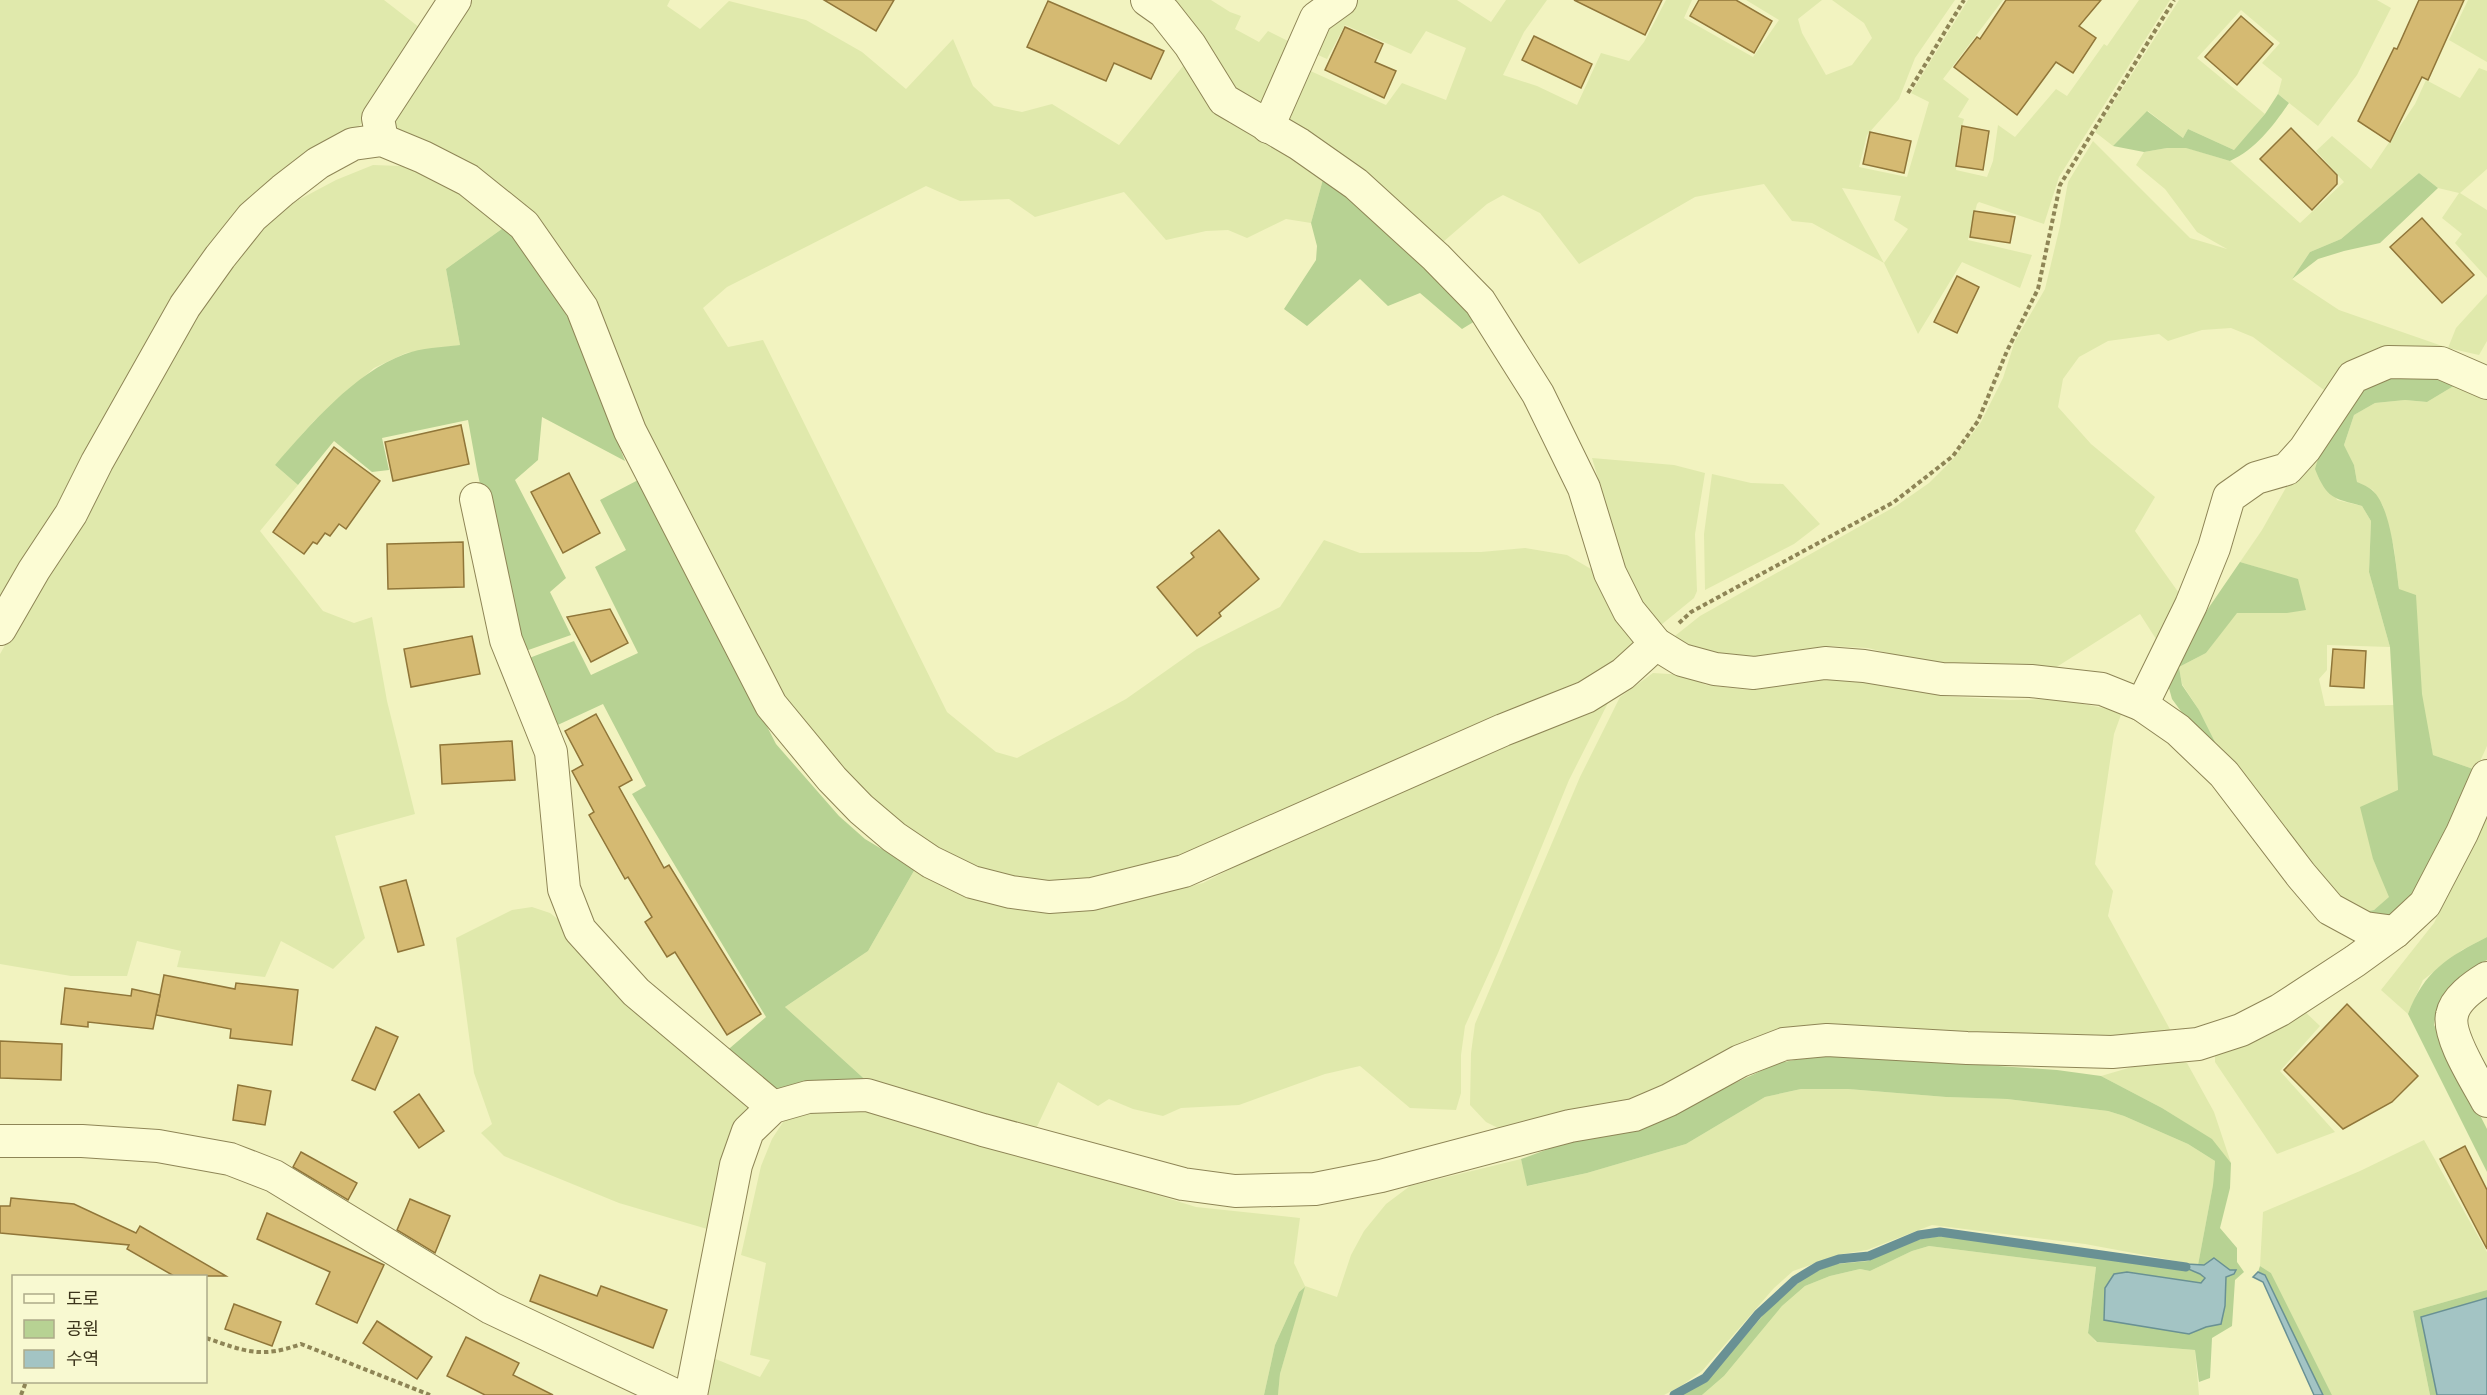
<svg xmlns="http://www.w3.org/2000/svg" width="2487" height="1395" font-family="'Source Serif 4','Noto Sans KR',serif">
<style>
.farmland{fill:#e0e9ac;fill-rule:evenodd}
.green{fill:#b7d293}
.water{fill:#a3c4c4;stroke:#699194;stroke-width:1.5}
.lines{fill:none;stroke-linecap:round;stroke-linejoin:round}
.stream{stroke:#699194;stroke-width:9}
.building{fill:#d5ba72;stroke:#907639;stroke-width:1.5}
.minor-casing{stroke:#8e8556;stroke-width:34}
.path{stroke:#8e8556;stroke-width:4;stroke-dasharray:4.5 3;stroke-linecap:butt}
.minor{stroke:#fcfcd4;stroke-width:32}
</style>
<rect width="100%" height="100%" fill="#f2f3c0"/>
<!-- farmland -->
<g class="farmland">
<path d="M0,0H384L424,31L367,118L350,135L257,202L0,614Z"/>
<path d="M467,0H670L667,6L700,29L729,1L806,20L862,52L906,89L953,39L973,86L994,106L1022,112L1052,104L1119,145L1188,60L1229,123L1325,172L1311,223L1286,219L1247,238L1228,230L1206,231L1166,240L1124,192L1035,217L1009,199L960,201L926,186L727,287L703,308L728,347L763,340L947,712L996,752L1017,758L1126,699L1197,649L1280,607L1324,540L1360,553L1481,552L1525,548L1567,555L1603,576L1637,639L1624,665L1178,867L1043,891L930,857L773,697L554,248L391,132L390,122Z"/>
<path d="M1160,0H1211L1230,12L1241,16L1235,29L1259,42L1268,31L1298,46L1264,117L1234,97Z"/>
<path d="M1356,0H1457L1491,22L1506,0H1547L1524,32L1503,75L1537,86L1577,105L1601,53L1629,61L1644,42L1666,0H1692L1684,18L1753,57L1779,20L1746,0H1822L1798,19L1802,33L1826,75L1852,65L1872,38L1864,23L1832,0H1955L1915,58L1899,99L1867,135L1859,167L1907,177L1929,102L1911,93L1968,0H2003L1943,79L1969,99L1958,117L1964,119L1958,142L1956,170L1987,177L1993,161L1998,125L2015,137L2056,89L2067,96L2104,44L2107,46L2139,0H2170L2059,177L2044,224L1979,202L1977,204L1968,240L2032,255L2020,288L1962,262L1918,334L1884,263L1812,223L1792,221L1764,184L1695,197L1579,264L1540,213L1503,195L1487,204L1443,242L1348,162L1278,122L1306,69L1386,105L1402,83L1446,100L1466,48L1426,31L1411,54L1345,25L1327,59L1309,51L1325,20ZM1842,188L1901,196L1894,220L1908,229L1884,263Z"/>
<path d="M2179,0H2377L2391,8L2357,75L2318,126L2278,94L2282,79L2262,63L2280,43L2241,10L2197,58L2265,114L2234,150L2188,129L2183,138L2148,111L2113,146L2095,132Z"/>
<path d="M2468,0H2487V62L2449,40Z"/>
<path d="M2479,68L2487,71V169L2460,193L2487,210V278L2455,243L2462,234L2442,218L2459,193L2438,188L2419,173L2341,239L2310,252L2292,279L2339,310L2448,348L2456,328L2487,294V341L2479,355L2448,348L2446,356L2328,393L2253,337L2231,328L2202,330L2168,341L2159,334L2108,341L2079,357L2063,379L2058,407L2091,444L2155,497L2135,531L2181,596L2156,639L2140,614L2055,668L1986,670L1911,659L1868,648L1829,646L1753,663L1666,643L1700,616L1896,506L1929,483L1955,457L1981,422L2003,378L2015,341L2045,289L2060,226L2068,182L2093,141L2190,238L2227,249L2197,232L2165,189L2136,165L2144,152L2167,148H2187L2230,161L2300,223L2344,182L2316,151L2332,136L2371,169L2415,104L2426,80L2460,98Z"/>
<path d="M373,165L401,166L443,182L506,226L446,269L460,345L406,353L374,368L314,421L275,465L298,485L260,531L323,611L354,623L372,617L387,701L415,814L335,836L365,938L333,969L281,941L265,977L177,967L181,951L137,941L127,976H71L0,964V654L200,304L255,234L287,206L336,180Z"/>
<path d="M2462,381L2487,390V746L2476,770L2433,755L2399,589L2394,548L2383,506L2373,490L2357,482L2354,465L2344,445L2354,415L2375,403L2405,400L2427,402Z"/>
<path d="M2319,455L2337,500L2362,506L2371,521L2369,572L2390,647L2327,645V670L2319,679L2325,706L2394,705L2398,791L2373,859L2390,897L2374,910L2355,914L2291,848L2216,744L2199,710L2182,684L2179,667L2206,653L2236,613H2287L2260,568L2240,562L2262,530L2288,484Z"/>
<path d="M1592,458L1674,465L1705,473L1695,534L1697,591L1694,598L1656,629L1644,616L1619,549Z"/>
<path d="M1712,474L1751,483L1783,484L1820,524L1794,544L1705,590L1704,534Z"/>
<path d="M1653,673L1685,675L1706,685L1748,690L1821,680H1863L1942,696L2010,700L2059,699L2122,712L2114,734L2095,864L2113,891L2108,916L2172,1033L2155,1039L1870,1034L1510,1134L1486,1122L1470,1105L1471,1053L1475,1024L1580,777L1620,697Z"/>
<path d="M1610,699L1569,780L1498,953L1465,1026L1461,1055V1093L1456,1110L1410,1108L1360,1066L1325,1074L1239,1105L1181,1108L1163,1116L1133,1109L1109,1099L1098,1106L1058,1082L1034,1133L871,1085L785,1007L868,951L915,869L1120,902L1159,894L1203,883L1246,861Z"/>
<path d="M2487,816V937L2462,950L2423,980L2408,1014L2381,990L2434,923Z"/>
<path d="M532,907L550,913L572,930L761,1108L714,1231L619,1203L504,1156L481,1133L492,1124L474,1073L456,938L512,910Z"/>
<path d="M2300,1007L2320,1026L2280,1071L2335,1132L2277,1154L2215,1062V1054Z"/>
<path d="M2170,1059L2187,1063L2214,1112L2231,1163L2211,1139L2162,1108L2101,1076L2149,1062Z"/>
<path d="M1801,1089H1848L1946,1097L2007,1099L2108,1111L2124,1116L2188,1144L2215,1161L2213,1185L2198,1265L2085,1244L1932,1225L1867,1250L1842,1254L1793,1271L1774,1288L1702,1371L1681,1386L1664,1395H1278L1280,1374L1304,1288L1299,1292L1275,1345L1264,1395H701L713,1358L760,1377L770,1360L750,1355L766,1263L741,1255L761,1166L772,1139L783,1122L798,1110L848,1103L900,1115L1196,1207L1300,1218L1294,1263L1305,1286L1337,1297L1351,1255L1364,1231L1386,1204L1410,1186L1521,1159L1528,1186L1587,1173L1686,1144L1765,1097Z"/>
<path d="M2424,1140L2487,1252V1290L2413,1311L2430,1395H2332L2271,1273L2260,1266L2263,1212L2360,1171Z"/>
<path d="M1929,1246L2096,1267L2088,1332L2096,1342L2195,1350L2199,1395H1702L1724,1376L1782,1306L1805,1286L1830,1276L1860,1269L1870,1271L1912,1251Z"/>
</g>
<!-- green -->
<g class="green">
<path d="M2278,94L2289,103C2272,127 2257,148 2230,161L2186,148H2167L2144,152L2113,146L2147,111L2183,138L2188,129L2234,150L2265,114Z"/>
<path d="M1325,172L1480,318L1462,329L1420,293L1388,306L1360,279L1307,326L1284,309L1316,260L1317,246L1311,223Z"/>
<path d="M2419,173L2438,188L2380,243L2344,251L2318,259L2292,279L2310,252L2341,239Z"/>
<path d="M506,226L548,280L577,335L625,461L542,417L538,460L515,480L566,578L550,592L571,635L517,654L477,470L468,420L382,438L389,470L372,472L334,441L298,485L275,465C310,425 354,373 405,354C421,348 442,347 460,345L446,269Z"/>
<path d="M2386,373L2462,381L2427,402L2405,400L2375,403L2354,415L2344,445L2354,465L2357,482C2362,484 2369,487 2373,491C2391,507 2396,565 2399,589L2416,595L2422,694L2433,755L2476,770L2411,904L2386,918L2355,914L2374,910L2389,897L2373,859L2360,807L2398,790L2390,647L2369,572L2371,521L2362,506C2333,498 2327,499 2315,469L2319,455L2352,394Z"/>
<path d="M640,479L776,744L839,816L865,839L915,869L868,951L785,1007L871,1085L775,1096L723,1054L766,1017L632,794L646,786L603,704L549,729L524,660L574,641L591,675L638,653L595,567L626,550L600,500Z"/>
<path d="M2240,562L2298,579L2306,610L2287,613H2237L2206,653L2179,667L2182,685L2199,710L2216,744L2183,714L2172,699L2167,681L2173,660Z"/>
<path d="M2487,937V960C2457,976 2440,989 2434,1025L2487,1129V1172L2408,1014C2424,971 2448,957 2487,937Z"/>
<path d="M1828,1054L2057,1070L2101,1076L2162,1108L2212,1139L2231,1163L2230,1188L2220,1228L2237,1248V1262L2244,1272L2235,1280L2232,1326L2212,1338L2210,1378L2199,1382L2195,1350L2097,1342L2088,1333L2096,1267L1929,1246L1912,1251L1870,1271L1860,1269L1830,1276L1805,1286L1782,1306L1724,1376L1702,1395H1681L1709,1378L1771,1306L1802,1280L1819,1270L1836,1264L1868,1261L1915,1240L1940,1236L2186,1268L2200,1274L2205,1279L2201,1284L2128,1272L2114,1274L2189,1334L2206,1327L2220,1324L2225,1306L2226,1277L2234,1274L2198,1265L2213,1185L2215,1161L2188,1144L2124,1116L2108,1111L2007,1099L1946,1097L1848,1089H1801L1765,1097L1686,1144L1587,1173L1527,1186L1521,1159L1570,1141L1658,1122L1692,1101L1709,1097L1722,1089L1778,1063Z"/>
<path d="M2260,1266L2271,1273L2332,1395H2323L2265,1275L2258,1272Z"/>
<path d="M1305,1287L1280,1374L1278,1395H1264L1275,1345L1299,1292Z"/>
<path d="M2487,1290V1298L2422,1317L2437,1395H2430L2413,1311Z"/>
</g>
<!-- water -->
<g class="water">
<path d="M2214,1258L2230,1270H2236L2234,1274L2226,1277L2225,1306L2221,1324L2206,1327L2189,1334L2104,1320L2105,1288L2114,1274L2127,1272L2201,1283L2205,1278L2200,1274L2186,1268L2187,1264L2204,1265Z"/>
<path d="M2258,1272L2265,1275L2323,1395H2314L2263,1282L2253,1277Z"/>
<path d="M2487,1298V1395H2437L2421,1317Z"/>
</g>
<g class="lines">
<!-- stream -->
<path class="stream" d="M1674,1395L1705,1378L1758,1314L1795,1280L1818,1266L1839,1259L1869,1256L1919,1235L1940,1232L2186,1267"/>
</g>
<!-- building -->
<g class="building">
<path d="M824,0H894L876,31Z"/>
<path d="M1574,0H1662L1645,35Z"/>
<path d="M1699,0H1736L1772,21L1754,53L1690,16Z"/>
<path d="M2006,0H2101L2079,26L2096,38L2073,73L2056,62L2017,115L1954,67L1977,37L1980,39Z"/>
<path d="M2419,0H2464L2428,80L2422,77L2390,142L2358,121L2394,48L2397,49Z"/>
<path d="M1048,1L1164,51L1151,79L1114,63L1106,81L1027,47Z"/>
<path d="M2241,16L2273,44L2237,85L2205,57Z"/>
<path d="M1345,27L1383,44L1375,62L1396,71L1384,98L1325,70Z"/>
<path d="M1534,36L1592,64L1581,88L1522,60Z"/>
<path d="M1962,126L1989,131L1983,170L1956,166Z"/>
<path d="M2291,128L2337,175V184L2312,210L2260,159Z"/>
<path d="M1870,132L1911,141L1904,173L1863,164Z"/>
<path d="M1974,211L2015,217L2010,243L1970,237Z"/>
<path d="M2422,218L2474,275L2442,303L2390,247Z"/>
<path d="M1957,276L1979,287L1957,333L1934,322Z"/>
<path d="M461,425L469,464L393,481L385,442Z"/>
<path d="M334,447L380,481L346,529L339,524L330,536L325,533L317,544L313,542L304,554L273,532Z"/>
<path d="M569,473L600,533L563,553L531,492Z"/>
<path d="M1219,530L1259,579L1219,613L1221,616L1197,636L1157,587L1194,557L1191,553Z"/>
<path d="M463,542L464,587L388,589L387,544Z"/>
<path d="M610,609L628,643L591,662L567,617Z"/>
<path d="M472,636L480,674L411,687L404,649Z"/>
<path d="M2333,649L2366,651L2364,688L2330,686Z"/>
<path d="M596,714L632,780L619,787L664,868L669,865L761,1014L727,1035L675,952L667,957L645,922L652,917L628,877L625,879L589,815L594,812L572,771L583,765L565,731Z"/>
<path d="M512,741L515,780L442,784L440,745Z"/>
<path d="M406,880L424,945L398,952L380,887Z"/>
<path d="M164,975L235,989L236,983L298,990L292,1045L230,1038L231,1029L156,1015Z"/>
<path d="M65,988L131,996L132,989L160,995L153,1029L88,1022V1027L61,1024Z"/>
<path d="M2347,1004L2418,1076L2392,1102L2343,1129L2284,1070Z"/>
<path d="M376,1027L398,1037L375,1090L352,1080Z"/>
<path d="M0,1041L62,1044L61,1080L0,1078Z"/>
<path d="M238,1085L271,1091L265,1125L233,1120Z"/>
<path d="M419,1094L444,1131L419,1148L394,1112Z"/>
<path d="M2465,1146L2487,1190V1249L2440,1159Z"/>
<path d="M301,1152L357,1183L348,1200L293,1167Z"/>
<path d="M11,1198L74,1204L136,1233L140,1226L226,1276H174L127,1249L129,1245L0,1233V1206H10Z"/>
<path d="M410,1199L450,1216L435,1253L397,1230Z"/>
<path d="M267,1213L384,1265L357,1323L316,1304L330,1272L257,1239Z"/>
<path d="M540,1275L597,1296L601,1286L667,1310L653,1348L530,1301Z"/>
<path d="M234,1304L281,1322L272,1346L225,1329Z"/>
<path d="M377,1321L432,1357L417,1379L363,1343Z"/>
<path d="M466,1337L519,1363L513,1375L553,1395H485L447,1376Z"/>
</g>
<g class="lines">
<!-- minor casing -->
<g class="minor-casing">
<g id="minor">
<path d="M1147,0L1164,12L1190,45L1224,100L1299,144L1356,184L1436,257L1480,302L1538,394L1584,488L1610,573L1629,611L1656,644L1682,660L1715,669L1754,673L1825,663L1864,666L1942,679L2031,681L2102,689L2142,705L2178,730L2224,774L2301,875L2330,909L2365,928L2395,932"/>
<path d="M1268,127L1316,18L1341,0"/>
<path d="M382,140L378,118L455,0"/>
<path d="M476,499L506,640L551,752L564,889L580,930L636,992L773,1107"/>
<path d="M0,629L34,570L71,514L97,462L185,306L220,257L252,217L283,190L318,163L353,144L382,140L423,157L468,180L524,225L582,308L630,431L771,705L832,779L861,809L894,837L931,862L972,882L1011,892L1049,897L1092,894L1184,871L1503,730L1586,697L1623,674L1656,644"/>
<path d="M2142,705L2191,605L2214,548L2229,497L2256,478L2287,469L2305,449L2353,377L2388,362L2441,363L2487,383"/>
<path d="M2487,978C2474,986 2455,999 2452,1015C2447,1036 2477,1082 2487,1101"/>
<path d="M0,1141H82L158,1146L230,1159L274,1176L491,1308L675,1395"/>
<path d="M691,1395L736,1165L748,1131L773,1107L808,1097L867,1095L983,1130L1183,1184L1235,1191L1315,1189L1381,1176L1570,1126L1634,1115L1669,1100L1740,1061L1784,1044L1827,1040L1967,1048L2112,1052L2198,1044L2241,1030L2280,1010L2355,961L2395,932L2425,904L2462,833L2487,776"/>
</g>
</g>
<!-- path -->
<g class="path">
<path d="M1908,93L1964,0"/>
<path d="M1679,623L1691,612L1894,502L1953,456L1978,421L2007,351L2038,289L2060,185L2174,0"/>
<path d="M206,1338C245,1351 260,1359 301,1344L430,1395"/>
<path d="M21,1395L26,1382"/>
</g>
<!-- minor -->
<use href="#minor" class="minor"/>
</g>
<!-- legend -->
<rect x="12" y="1275" width="195" height="108" fill="#f8f9d1" stroke="#adab89" stroke-width="1.5"/>
<rect x="24" y="1294" width="30" height="9" fill="#fcfcd4" stroke="#adab89" stroke-width="1.5"/>
<text x="66" y="1305" font-size="18" fill="#3c351c">도로</text>
<rect x="24" y="1320" width="30" height="18" fill="#b7d293" stroke="#adab89" stroke-width="1.5"/>
<text x="66" y="1335" font-size="18" fill="#3c351c">공원</text>
<rect x="24" y="1350" width="30" height="18" fill="#a3c4c4" stroke="#adab89" stroke-width="1.5"/>
<text x="66" y="1365" font-size="18" fill="#3c351c">수역</text>
</svg>
